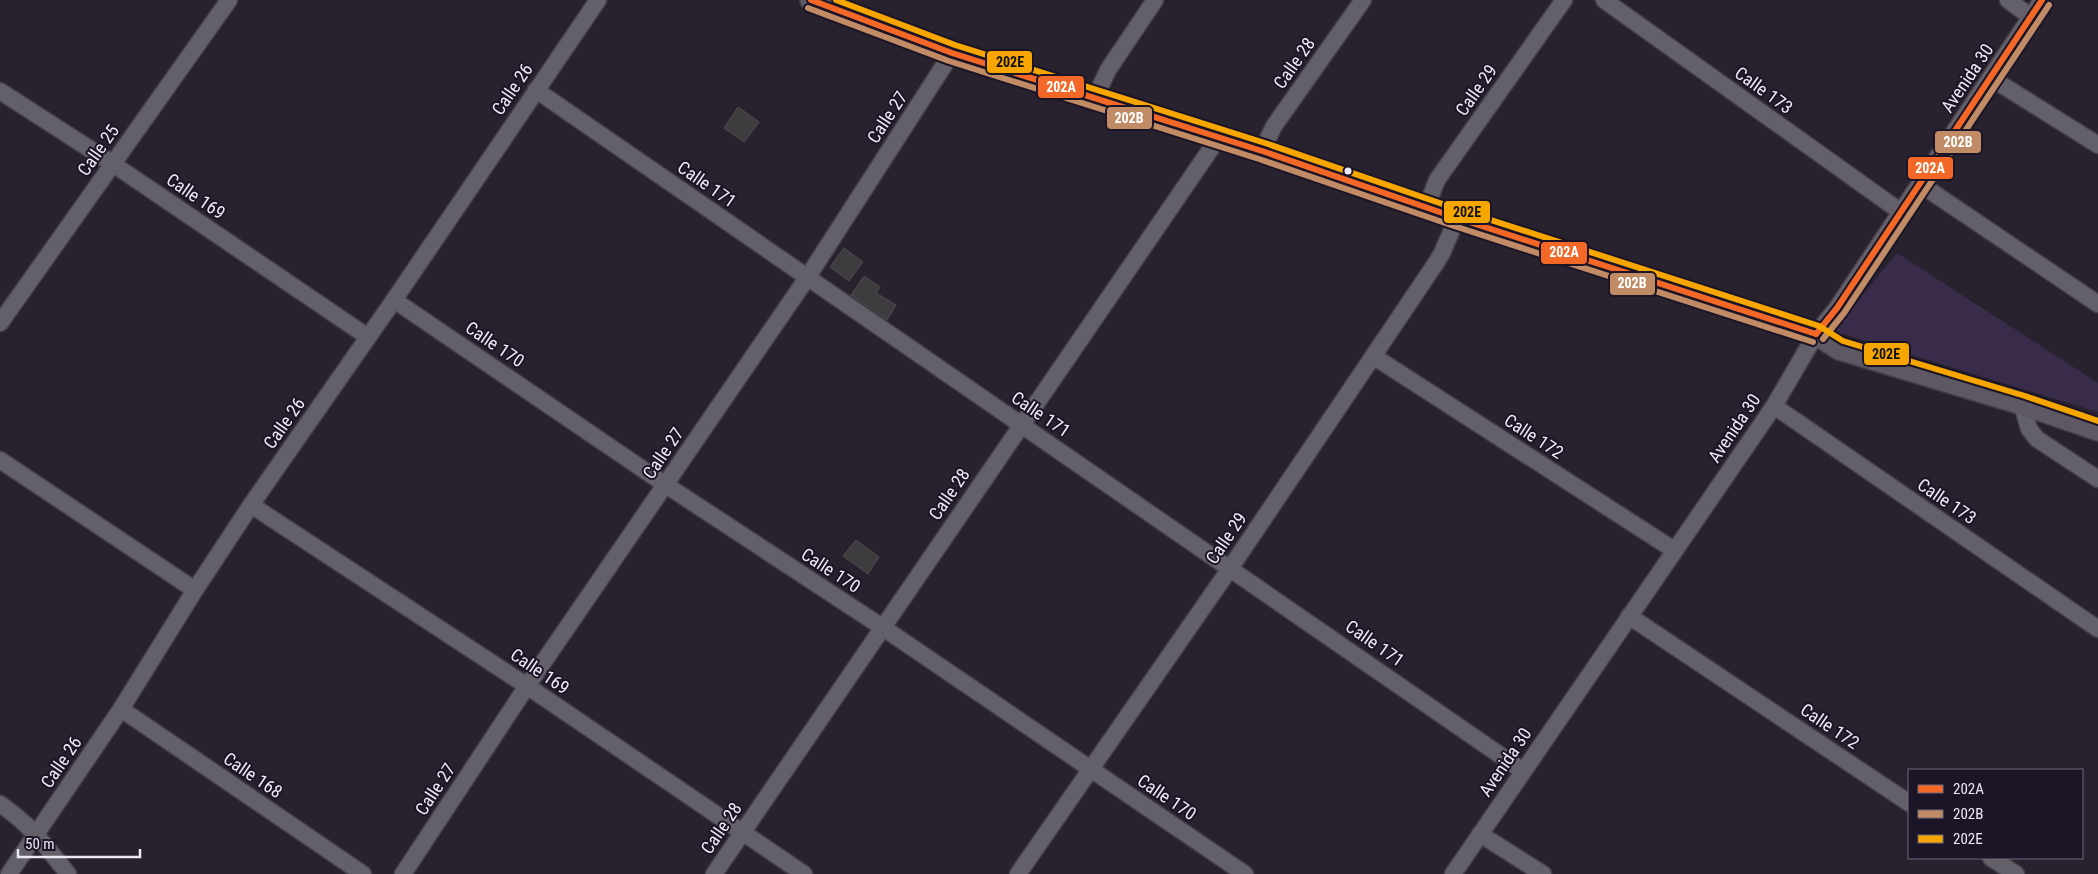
<svg xmlns="http://www.w3.org/2000/svg" width="2098" height="874" font-family="'Roboto Condensed',sans-serif">
<style>
.green{fill:#392c4b}
.building{fill:#3e3c3e;stroke:#4f4d4f}
.lines{fill:none;stroke-linecap:round;stroke-linejoin:round}
.minor-casing{stroke:#433f48;stroke-width:19}
.major-casing{stroke:#433f48;stroke-width:24}
.minor{stroke:#646069;stroke-width:16}
.major{stroke:#5d5863;stroke-width:21}
.bus-1-casing{stroke:#1c1527;stroke-width:10}
.bus-2-casing{stroke:#1c1527;stroke-width:10}
.bus-3-casing{stroke:#1c1527;stroke-width:10}
.bus-1{stroke:#f36827;stroke-width:6}
.bus-2{stroke:#c18c65;stroke-width:6}
.bus-3{stroke:#f7a600;stroke-width:6}
.bus-dot{fill:#eee9f7;stroke:#1c1527;stroke-width:2}
.labels{text-anchor:middle;dominant-baseline:central;stroke-width:4;stroke-linejoin:round;paint-order:stroke}
.street-label{font-size:18px;fill:#eee9f7;stroke:#1c1527}
.line-badge{stroke:#1c1527;stroke-width:2}
.badge-label{font-size:14px;text-anchor:middle;font-weight:bold;fill:#fff}
.pale-badge-label{font-size:14px;text-anchor:middle;font-weight:bold;fill:#111}
</style>
<rect width="100%" height="100%" fill="#27222d"/>
<!-- green -->
<path class="green" d="M1897,253L2098,383V412L1833,331Z"/>
<!-- building -->
<g class="building">
<path d="M738,107L759,122L744,142L724,128Z"/>
<path d="M844,248L863,262L849,281L830,267Z"/>
<path d="M864,276L880,287L876,293L896,305L887,320L851,295Z"/>
<path d="M856,540L879,557L868,574L843,556Z"/>
</g>
<g class="lines">
<!-- minor casing -->
<g class="minor-casing">
<g id="minor">
<path d="M1604,0L1901,212"/>
<path d="M2008,0L2031,17"/>
<path d="M1991,78L2098,145"/>
<path d="M536,90C864,318 1195,542 1523,771"/>
<path d="M0,91L113,164L368,337"/>
<path d="M1095,98L1108,70L1155,0"/>
<path d="M1262,151L1274,126L1363,0"/>
<path d="M1920,184L2098,304"/>
<path d="M1427,206L1437,180L1564,0"/>
<path d="M394,300L666,485L882,627L1245,874"/>
<path d="M0,323L229,0"/>
<path d="M1373,356L1674,550"/>
<path d="M2022,404L2029,429L2037,439L2098,479"/>
<path d="M1774,406L2098,629"/>
<path d="M0,460L195,590"/>
<path d="M251,505L527,686L804,874"/>
<path d="M1629,616L1909,803"/>
<path d="M121,709L363,874"/>
<path d="M0,804C31,825 45,845 68,874"/>
<path d="M1480,834L1543,874"/>
<path d="M1991,858L2016,874"/>
<path d="M9,874L121,709L195,590L251,505L394,300L598,0"/>
<path d="M403,874L527,686L807,278L952,53"/>
<path d="M714,874L1219,137"/>
<path d="M1018,874L1231,567L1436,263L1442,253L1457,218"/>
<path d="M1453,874L1774,406L1816,334L1837,308L2042,0"/>
</g>
</g>
<!-- major casing -->
<g class="major-casing">
<path id="major" d="M811,0L952,53L1262,151L1457,218L1816,334L1839,349L2022,404L2098,430"/>
</g>
<!-- minor -->
<use href="#minor" class="minor"/>
<!-- major -->
<use href="#major" class="major"/>
<!-- bus-1 casing -->
<g class="bus-1-casing">
<g id="bus-1">
<path d="M811,0L952,53L1262,151L1457,218L1816,334"/>
<path d="M1816,334L1837,308L2042,0"/>
</g>
</g>
<!-- bus-2 casing -->
<g class="bus-2-casing">
<g id="bus-2">
<path d="M808,8L949,61L1259,159L1454,226L1813,342"/>
<path d="M1823,339L1844,313L2049,5"/>
</g>
</g>
<!-- bus-3 casing -->
<g class="bus-3-casing">
<path id="bus-3" d="M836,0L955,45L1265,143L1460,210L1819,326L1843,341L2025,396L2098,421"/>
</g>
<!-- bus-1 -->
<use href="#bus-1" class="bus-1"/>
<!-- bus-2 -->
<use href="#bus-2" class="bus-2"/>
<!-- bus-3 -->
<use href="#bus-3" class="bus-3"/>
</g>
<!-- markers -->
<circle class="bus-dot" cx="1348" cy="171" r="4.5"/>
<g class="labels">
<!-- street labels -->
<g class="street-label">
<text transform="translate(1294 63) rotate(-55)">Calle 28</text>
<text transform="translate(1967 78) rotate(-56)">Avenida 30</text>
<text transform="translate(512 89) rotate(-56)">Calle 26</text>
<text transform="translate(1476 90) rotate(-55)">Calle 29</text>
<text transform="translate(1764 90) rotate(36)">Calle 173</text>
<text transform="translate(887 117) rotate(-57)">Calle 27</text>
<text transform="translate(98 150) rotate(-55)">Calle 25</text>
<text transform="translate(707 184) rotate(35)">Calle 171</text>
<text transform="translate(196 196) rotate(34)">Calle 169</text>
<text transform="translate(495 344) rotate(34)">Calle 170</text>
<text transform="translate(1041 414) rotate(34)">Calle 171</text>
<text transform="translate(284 423) rotate(-55)">Calle 26</text>
<text transform="translate(1734 428) rotate(-56)">Avenida 30</text>
<text transform="translate(1534 436) rotate(33)">Calle 172</text>
<text transform="translate(663 453) rotate(-56)">Calle 27</text>
<text transform="translate(949 494) rotate(-56)">Calle 28</text>
<text transform="translate(1947 501) rotate(34)">Calle 173</text>
<text transform="translate(1226 538) rotate(-56)">Calle 29</text>
<text transform="translate(831 570) rotate(33)">Calle 170</text>
<text transform="translate(1375 643) rotate(35)">Calle 171</text>
<text transform="translate(540 671) rotate(34)">Calle 169</text>
<text transform="translate(1830 726) rotate(34)">Calle 172</text>
<text transform="translate(61 762) rotate(-56)">Calle 26</text>
<text transform="translate(1505 762) rotate(-56)">Avenida 30</text>
<text transform="translate(253 775) rotate(34)">Calle 168</text>
<text transform="translate(435 789) rotate(-57)">Calle 27</text>
<text transform="translate(1167 797) rotate(34)">Calle 170</text>
<text transform="translate(721 828) rotate(-56)">Calle 28</text>
</g>
</g>
<g class="line-badge">
<rect x="986" y="50" width="47" height="24" rx="5" fill="#f7a600"/>
<rect x="1037" y="75" width="48" height="24" rx="5" fill="#f36827"/>
<rect x="1106" y="106" width="47" height="24" rx="5" fill="#c18c65"/>
<rect x="1934" y="130" width="48" height="24" rx="5" fill="#c18c65"/>
<rect x="1907" y="156" width="47" height="24" rx="5" fill="#f36827"/>
<rect x="1443" y="200" width="48" height="24" rx="5" fill="#f7a600"/>
<rect x="1540" y="241" width="48" height="24" rx="5" fill="#f36827"/>
<rect x="1609" y="272" width="47" height="24" rx="5" fill="#c18c65"/>
<rect x="1863" y="342" width="47" height="24" rx="5" fill="#f7a600"/>
</g>
<g class="badge-label">
<text x="1061" y="92">202A</text>
<text x="1129" y="123">202B</text>
<text x="1958" y="147">202B</text>
<text x="1930" y="173">202A</text>
<text x="1564" y="257">202A</text>
<text x="1632" y="288">202B</text>
</g>
<g class="pale-badge-label">
<text x="1010" y="67">202E</text>
<text x="1467" y="217">202E</text>
<text x="1886" y="359">202E</text>
</g>
<!-- legend -->
<rect x="1908" y="769" width="175" height="90" fill="#1c1527" stroke="#706a7a"/>
<rect x="1918" y="785" width="25" height="8" fill="#f36827" stroke="#706a7a"/>
<text x="1953" y="794" font-size="15" fill="#eee9f7">202A</text>
<rect x="1918" y="810" width="25" height="8" fill="#c18c65" stroke="#706a7a"/>
<text x="1953" y="819" font-size="15" fill="#eee9f7">202B</text>
<rect x="1918" y="835" width="25" height="8" fill="#f7a600" stroke="#706a7a"/>
<text x="1953" y="844" font-size="15" fill="#eee9f7">202E</text>
<!-- scale -->
<path d="M18 849v8h122v-8" fill="none" stroke="#eee9f7" stroke-width="2.5"/>
<text x="25" y="849" font-size="15" fill="#eee9f7" stroke="#1c1527" stroke-width="4" paint-order="stroke">50 m</text>
</svg>
